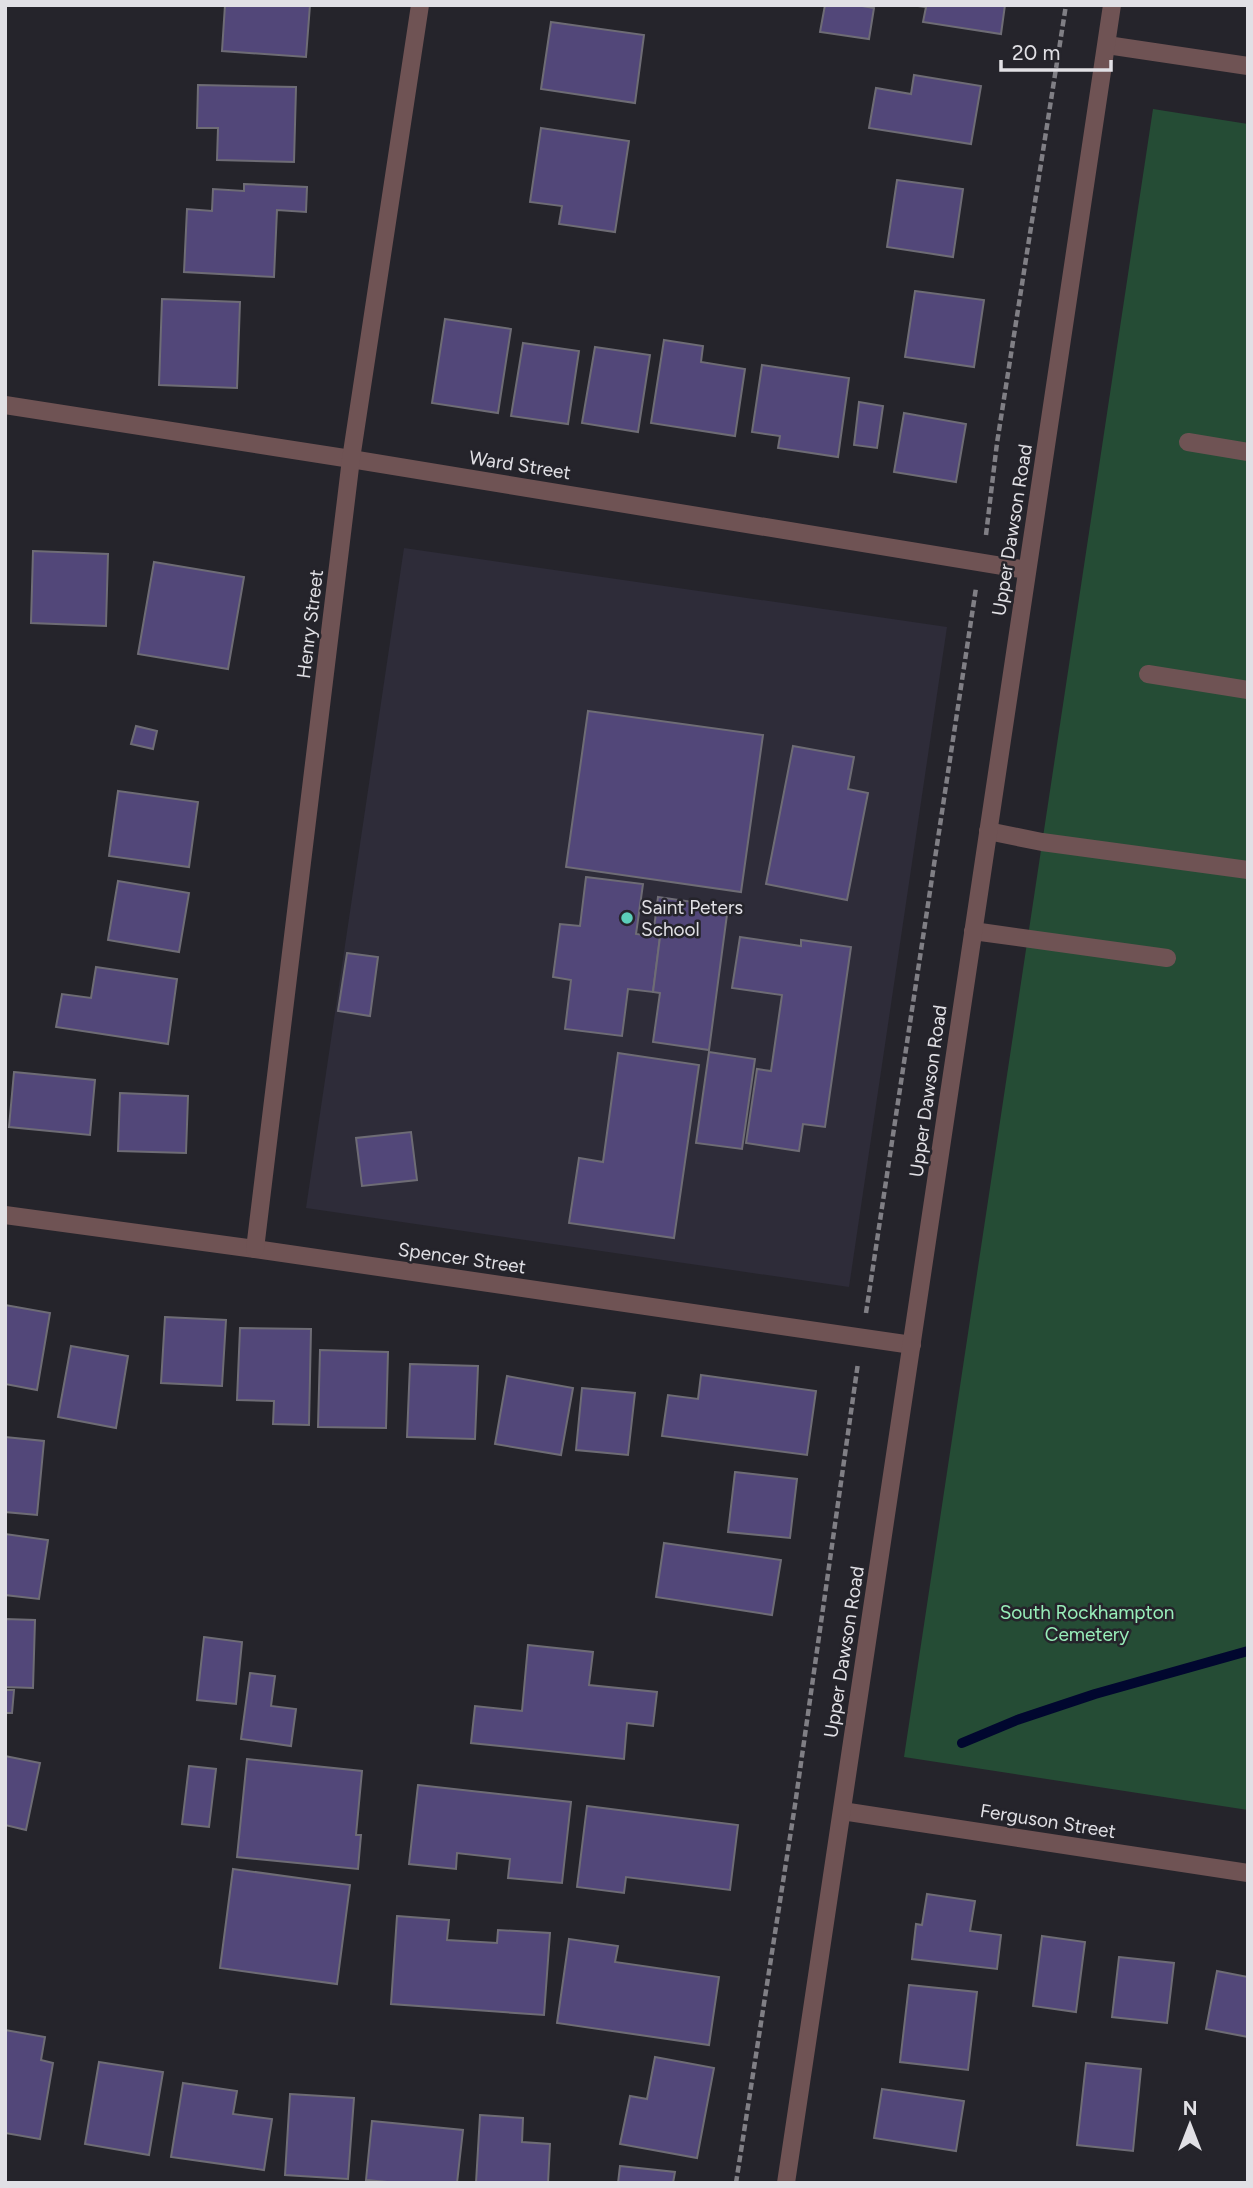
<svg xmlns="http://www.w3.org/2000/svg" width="1253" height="2188" font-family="Figtree,sans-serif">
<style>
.built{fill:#2e2c39}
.green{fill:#254c35}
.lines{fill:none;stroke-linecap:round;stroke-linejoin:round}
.stream{stroke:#01072f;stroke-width:10}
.building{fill:#524779;stroke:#6e6c75;stroke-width:2}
.path{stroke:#807f85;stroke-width:4.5;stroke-dasharray:7 3.5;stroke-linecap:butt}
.service{stroke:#6f5354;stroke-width:18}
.minor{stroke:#6f5354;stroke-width:18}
.tertiary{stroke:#6f5354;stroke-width:18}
.poi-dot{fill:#5cceba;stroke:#25242b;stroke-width:2.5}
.labels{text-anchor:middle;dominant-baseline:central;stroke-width:5;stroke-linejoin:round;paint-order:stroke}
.street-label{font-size:19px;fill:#e1e0e5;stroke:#25242b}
.poi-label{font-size:19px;fill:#e1e0e5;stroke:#25242b;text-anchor:start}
.park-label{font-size:19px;fill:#98eeb9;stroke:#25242b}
</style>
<rect width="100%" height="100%" fill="#25242b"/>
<!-- built -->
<path class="built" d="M404,548L947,627L849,1287L306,1208Z"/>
<!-- green -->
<path class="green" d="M1153,109L1248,124V1810L904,1757Z"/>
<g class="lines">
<!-- stream -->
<path class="stream" d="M962,1743L1017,1720L1095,1694L1248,1651"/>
</g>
<!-- building -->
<g class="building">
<path d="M225,5H310L306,57L222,51Z"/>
<path d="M825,5H856L874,8L869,39L820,32Z"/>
<path d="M910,5H1005L1001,34L923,22L926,7Z"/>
<path d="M551,22L644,35L635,103L541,89Z"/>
<path d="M914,75L981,86L971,144L869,128L876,88L911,94Z"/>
<path d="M198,85L296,87L294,162L217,160L218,128H197Z"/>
<path d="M541,128L629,141L615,232L559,224L562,206L530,202Z"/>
<path d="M897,180L963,189L953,257L887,247Z"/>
<path d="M244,184L307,187L306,212L277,210L274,277L184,272L187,209L212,211L213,189L244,191Z"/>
<path d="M915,291L984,300L974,367L905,357Z"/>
<path d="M162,299L240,302L237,388L159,385Z"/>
<path d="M445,319L511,329L498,413L432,403Z"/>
<path d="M664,340L703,346L701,362L745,369L735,436L651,423Z"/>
<path d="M523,343L579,351L568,424L511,416Z"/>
<path d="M595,347L650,355L638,432L582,423Z"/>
<path d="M762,365L849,378L838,457L778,448L780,436L752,432Z"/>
<path d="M859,402L883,406L877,448L854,445Z"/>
<path d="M904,413L966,424L956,482L894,472Z"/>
<path d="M33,551L108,554L106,626L31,623Z"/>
<path d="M154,562L244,577L228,669L138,654Z"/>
<path d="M588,711L763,735L741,892L566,867Z"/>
<path d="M136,726L157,731L153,749L131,744Z"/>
<path d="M793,746L854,757L848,789L868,793L847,900L766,884Z"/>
<path d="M118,791L198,802L189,867L109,856Z"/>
<path d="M586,877L643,884L636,934L660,937L653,992L628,989L622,1036L565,1029L571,980L553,977L560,924L580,926Z"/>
<path d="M118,881L189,893L179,952L108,940Z"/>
<path d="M658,897L728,907L709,1050L653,1042L660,993L653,992L660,937L653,936Z"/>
<path d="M740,937L801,946V940L851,947L825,1127L803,1124L799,1151L746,1143L757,1069L771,1071L782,995L732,988Z"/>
<path d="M347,953L378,957L370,1016L338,1011Z"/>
<path d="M96,967L177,979L168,1044L56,1027L62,994L91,998Z"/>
<path d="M709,1052L755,1059L742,1149L696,1143Z"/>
<path d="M618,1053L699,1065L674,1238L569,1223L579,1158L603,1162Z"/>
<path d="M14,1072L95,1080L90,1135L9,1127Z"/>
<path d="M120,1093L188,1096L186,1153L118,1151Z"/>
<path d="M411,1132L417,1180L362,1186L356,1138Z"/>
<path d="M5,1305L50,1313L37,1390L5,1384Z"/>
<path d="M165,1317L226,1320L222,1386L161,1383Z"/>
<path d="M240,1328L311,1329L309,1425L273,1424L274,1401L237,1400Z"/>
<path d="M71,1346L128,1356L116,1428L58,1417Z"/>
<path d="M320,1350L388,1352L386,1428L318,1427Z"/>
<path d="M410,1364L478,1366L475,1439L407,1437Z"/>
<path d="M701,1375L816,1391L807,1455L662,1436L668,1395L698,1399Z"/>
<path d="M507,1376L573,1388L561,1455L495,1444Z"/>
<path d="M582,1388L635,1393L628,1455L576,1450Z"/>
<path d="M5,1437L44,1441L37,1515L5,1512Z"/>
<path d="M735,1472L797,1479L790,1538L728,1532Z"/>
<path d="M5,1534L48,1540L39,1599L5,1595Z"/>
<path d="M664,1543L781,1560L772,1615L656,1597Z"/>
<path d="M5,1619L35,1620L33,1688L5,1687Z"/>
<path d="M204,1637L242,1642L236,1704L197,1700Z"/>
<path d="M528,1645L593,1652L589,1685L657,1692L653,1726L627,1723L624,1759L471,1743L475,1706L522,1711Z"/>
<path d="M250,1673L275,1676L271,1706L296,1709L291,1746L241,1739Z"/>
<path d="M5,1690H14L12,1713H5Z"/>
<path d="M5,1756L40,1763L26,1830L5,1825Z"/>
<path d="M247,1759L362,1771L356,1835H361L358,1869L237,1857Z"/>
<path d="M189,1766L216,1769L209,1827L182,1824Z"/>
<path d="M418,1785L571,1802L562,1883L508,1878L510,1859L457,1853L456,1869L409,1864Z"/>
<path d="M587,1806L738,1825L730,1890L626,1877L624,1893L577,1887Z"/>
<path d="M233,1869L350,1885L337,1984L220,1968Z"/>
<path d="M927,1894L975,1901L970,1931L1001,1935L997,1969L912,1959L916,1924L922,1925Z"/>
<path d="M397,1916L449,1920L447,1940L497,1943L498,1930L550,1933L544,2015L391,2004Z"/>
<path d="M1042,1936L1085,1942L1076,2012L1033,2006Z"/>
<path d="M569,1939L618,1946L615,1962L719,1977L709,2045L557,2023Z"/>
<path d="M1119,1957L1174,1963L1167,2023L1112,2017Z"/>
<path d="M1217,1971L1248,1977V2037L1206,2029Z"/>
<path d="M909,1985L977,1992L968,2070L900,2062Z"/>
<path d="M5,2030L45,2037L41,2060L53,2063L40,2139L5,2133Z"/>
<path d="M655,2057L714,2068L697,2158L620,2144L630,2096L647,2099Z"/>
<path d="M99,2062L163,2072L149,2155L85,2144Z"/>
<path d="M1086,2063L1141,2069L1133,2151L1077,2145Z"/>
<path d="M183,2083L237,2091L233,2114L272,2119L264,2170L171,2157Z"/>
<path d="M882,2089L964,2101L956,2151L874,2138Z"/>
<path d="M290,2094L354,2098L348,2179L285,2175Z"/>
<path d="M480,2115L523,2118L522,2142L550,2144L548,2183H476Z"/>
<path d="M372,2121L463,2130L457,2183H398L366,2180Z"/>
<path d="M620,2166L675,2172L673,2183H618Z"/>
</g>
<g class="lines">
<!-- path -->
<g class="path">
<path d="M986,535L997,443L1066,5"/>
<path d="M866,1313L976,588"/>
<path d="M736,2183L795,1805L858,1363"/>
</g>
<!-- service -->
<g class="service">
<path d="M1188,442L1248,452"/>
<path d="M1148,674L1248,690"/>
<path d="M988,831L1042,842L1248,870"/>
<path d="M973,931L1167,958"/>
</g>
<!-- minor -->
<g class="minor">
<path d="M1107,45L1248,66"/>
<path d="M5,405L351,459L1027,570"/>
<path d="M5,1215L255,1249L912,1345"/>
<path d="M255,1249L351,459L420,5"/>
<path d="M842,1811L1248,1873"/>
</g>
<!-- tertiary -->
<path class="tertiary" d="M786,2183L1112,5"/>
</g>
<!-- markers -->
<circle class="poi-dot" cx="627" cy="918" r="7"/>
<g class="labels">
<!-- street labels -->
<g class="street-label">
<text transform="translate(520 465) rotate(9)">Ward Street</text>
<text transform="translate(1012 530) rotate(-81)">Upper Dawson Road</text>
<text transform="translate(310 624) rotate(-83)">Henry Street</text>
<text transform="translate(928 1091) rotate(-82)">Upper Dawson Road</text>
<text transform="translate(462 1258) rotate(8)">Spencer Street</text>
<text transform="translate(844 1652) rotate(-81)">Upper Dawson Road</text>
<text transform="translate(1048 1821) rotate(9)">Ferguson Street</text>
</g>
<!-- poi labels -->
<g class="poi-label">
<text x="641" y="907">Saint Peters<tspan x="641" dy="22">School</tspan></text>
</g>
<!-- park labels -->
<g class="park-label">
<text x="1087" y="1612">South Rockhampton<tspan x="1087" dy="22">Cemetery</tspan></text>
</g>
</g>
<!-- border -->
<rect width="1253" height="2188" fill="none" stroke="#e1e0e5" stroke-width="14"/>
<!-- north arrow -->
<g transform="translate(1190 2125)" stroke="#25242b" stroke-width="5" paint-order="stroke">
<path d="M0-5L12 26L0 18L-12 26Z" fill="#e1e0e5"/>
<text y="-10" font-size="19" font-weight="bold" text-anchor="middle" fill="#e1e0e5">N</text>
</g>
<!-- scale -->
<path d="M1001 60v10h110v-10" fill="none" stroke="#e1e0e5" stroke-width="3.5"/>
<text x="1012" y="60" font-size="21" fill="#e1e0e5" stroke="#25242b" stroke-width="5" paint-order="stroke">20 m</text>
</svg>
